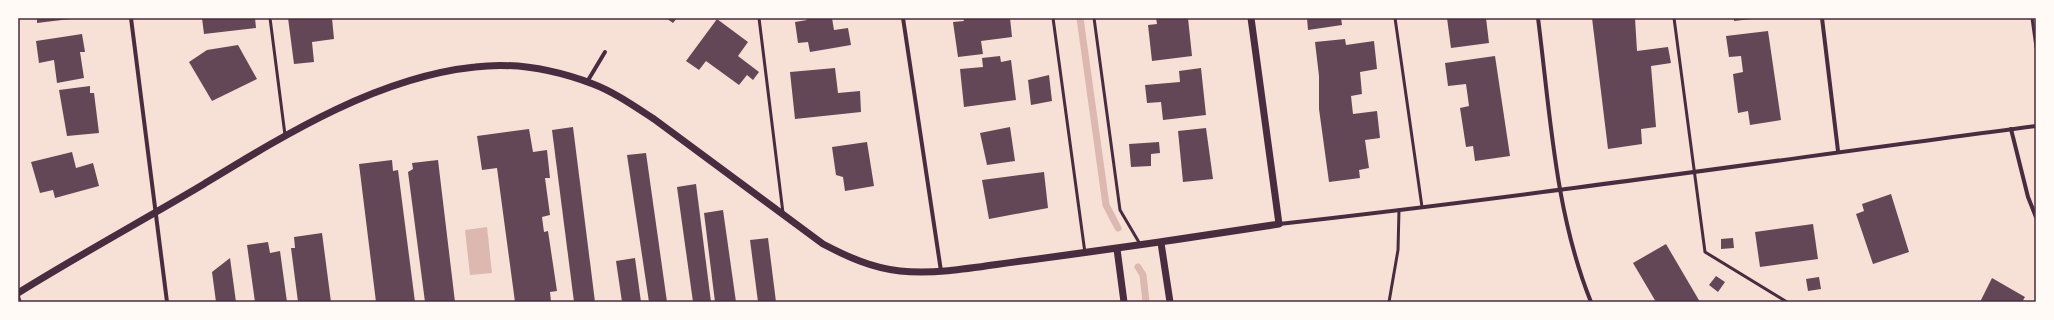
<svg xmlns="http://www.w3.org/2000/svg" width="2054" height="320" font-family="'Golos Text',sans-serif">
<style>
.water{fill:#dcb8b0}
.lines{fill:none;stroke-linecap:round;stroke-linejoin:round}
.stream{stroke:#dcb8b0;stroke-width:7}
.building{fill:#644757}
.service{stroke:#4a2c40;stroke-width:3}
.minor{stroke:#4a2c40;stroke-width:4}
.tertiary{stroke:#4a2c40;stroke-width:7}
.neatline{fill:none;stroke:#4a2c40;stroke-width:1.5}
</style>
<rect width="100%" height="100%" fill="#f7e1d7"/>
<!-- water -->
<path class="water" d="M487,227L492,273L470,275L465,230Z"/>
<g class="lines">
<!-- stream -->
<g class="stream">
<path d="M1080,18L1106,205L1118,228"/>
<path d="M1138,267L1143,275L1146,302"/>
</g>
</g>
<!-- building -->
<g class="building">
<path d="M37,18H70V19L37,23Z"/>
<path d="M202,18H255L256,28L204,34Z"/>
<path d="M288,18H332L334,39L312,42L314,62L294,64Z"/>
<path d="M666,18H677L673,23Z"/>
<path d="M806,18H832L834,30L848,28L851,45L810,52L808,42L798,43L795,22L807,20Z"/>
<path d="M963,18H1010L1012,37L981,41L983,54L958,57L953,22L964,21Z"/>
<path d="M1156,18H1188L1192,56L1152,61L1148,25L1157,24Z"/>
<path d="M1307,18H1341L1342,25L1308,30Z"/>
<path d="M1447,18H1486L1489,43L1451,48Z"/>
<path d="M1592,18H1635L1637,51L1668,47L1671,63L1651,66L1656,127L1641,129L1642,144L1608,149Z"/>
<path d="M1734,18H1751V19L1734,21Z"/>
<path d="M717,19L748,42L738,56L759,72L753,80L747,75L739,85L706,61L699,70L686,61Z"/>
<path d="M1768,31L1781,120L1750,125L1748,111L1738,113L1733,74L1743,72L1741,56L1729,57L1726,36Z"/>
<path d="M82,34L85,52H80L84,78L57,83L54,60L39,63L36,41Z"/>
<path d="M1345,39L1346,45L1374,41L1377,69L1360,72L1362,94L1351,96L1353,114L1377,111L1380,138L1365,140L1369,168L1359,170L1360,178L1329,182L1319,109V76L1315,42Z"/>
<path d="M238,45L257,79L212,101L189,62L207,50Z"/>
<path d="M1000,56L1001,62L1011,60L1016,100L964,107L960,69L983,67L982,58Z"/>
<path d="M1495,56L1510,156L1475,161L1473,146L1466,147L1460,108L1469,106L1466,84L1448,86L1445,63Z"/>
<path d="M835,68L838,93L860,91L861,112L795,119L790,72Z"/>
<path d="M1201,68L1206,115L1163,120L1161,102L1147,103L1145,85L1180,82L1179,71Z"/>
<path d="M1049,75L1052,101L1031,105L1028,80Z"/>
<path d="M90,86V93H94L99,133L67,136L59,90Z"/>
<path d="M573,127L595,302H574L552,130Z"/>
<path d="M1010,127L1015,161L987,165L980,133Z"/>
<path d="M1206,128L1213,179L1183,182L1178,131Z"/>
<path d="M529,129L533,152L547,150L550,178H545L550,215L542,217L544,232L548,231L557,291L550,292L551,302H515L497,168L482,170L477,136Z"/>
<path d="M867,142L874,186L845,191L843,177L836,175L832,147Z"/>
<path d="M1159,142L1160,153L1151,154V166L1131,167L1129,144Z"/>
<path d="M72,152L76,168L93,163L99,186L55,198L53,190L40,193L31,162Z"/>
<path d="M646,153L667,302H649L627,155Z"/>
<path d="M392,160L393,171L398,170L415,302H376L359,164Z"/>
<path d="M438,160L455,302H425L408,172L413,169L412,163Z"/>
<path d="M1044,172L1048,208L989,219L982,180Z"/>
<path d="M696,184L711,302H693L677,187Z"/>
<path d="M1891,194L1909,252L1873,264L1856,214L1864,211L1862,204Z"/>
<path d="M723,210L736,302H715L704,213Z"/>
<path d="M1813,224L1818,259L1760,267L1755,232Z"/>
<path d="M322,233L331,302H298L291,248H295L294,237Z"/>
<path d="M768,238L776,302H758L750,240Z"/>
<path d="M1733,238L1734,248L1721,249V239Z"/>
<path d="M268,242L270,253L280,251L287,302H255L247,245Z"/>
<path d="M1666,244L1700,302H1656L1633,263Z"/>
<path d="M230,258L236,302H216L212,272Z"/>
<path d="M635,258L641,302H622L616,261Z"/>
<path d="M1716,276L1725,282L1718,292L1709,285Z"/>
<path d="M1819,277L1821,289L1808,291L1806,279Z"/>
<path d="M1992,278L2025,297L2022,302H1980Z"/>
</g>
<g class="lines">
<!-- service -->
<g class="service">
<path d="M270,18L285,135"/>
<path d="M759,18L783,213"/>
<path d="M1053,18L1085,253"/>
<path d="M1094,18L1120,210L1140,244"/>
<path d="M1395,18L1422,207"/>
<path d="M1674,18L1705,252L1787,302"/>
<path d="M2032,18L2036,47"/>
<path d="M18,294L20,302"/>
<path d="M1389,302L1398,250L1399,210"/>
</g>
<!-- minor -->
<g class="minor">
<path d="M131,18L167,302"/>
<path d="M903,18L941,271"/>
<path d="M1538,18C1550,112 1555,213 1591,302"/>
<path d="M1822,18L1838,151"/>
<path d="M587,82L605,52"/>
<path d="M2011,129L2028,197L2036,217"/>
<path d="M1279,224C1532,196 1784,159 2036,126"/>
</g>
<!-- tertiary -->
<g class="tertiary">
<path d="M1161,243L1170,302"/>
<path d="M1117,249L1124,302"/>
<path d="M18,293C79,255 142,221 204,184C286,134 378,77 475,67C514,62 556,70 593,84C614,92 634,106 654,119L823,244C848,257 872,268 900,271C943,275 987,265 1030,260C1113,249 1196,237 1279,224L1251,18"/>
</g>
</g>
<!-- border -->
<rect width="2054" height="320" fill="none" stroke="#fffaf5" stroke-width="38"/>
<rect x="19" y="19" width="2016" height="282" class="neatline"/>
</svg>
